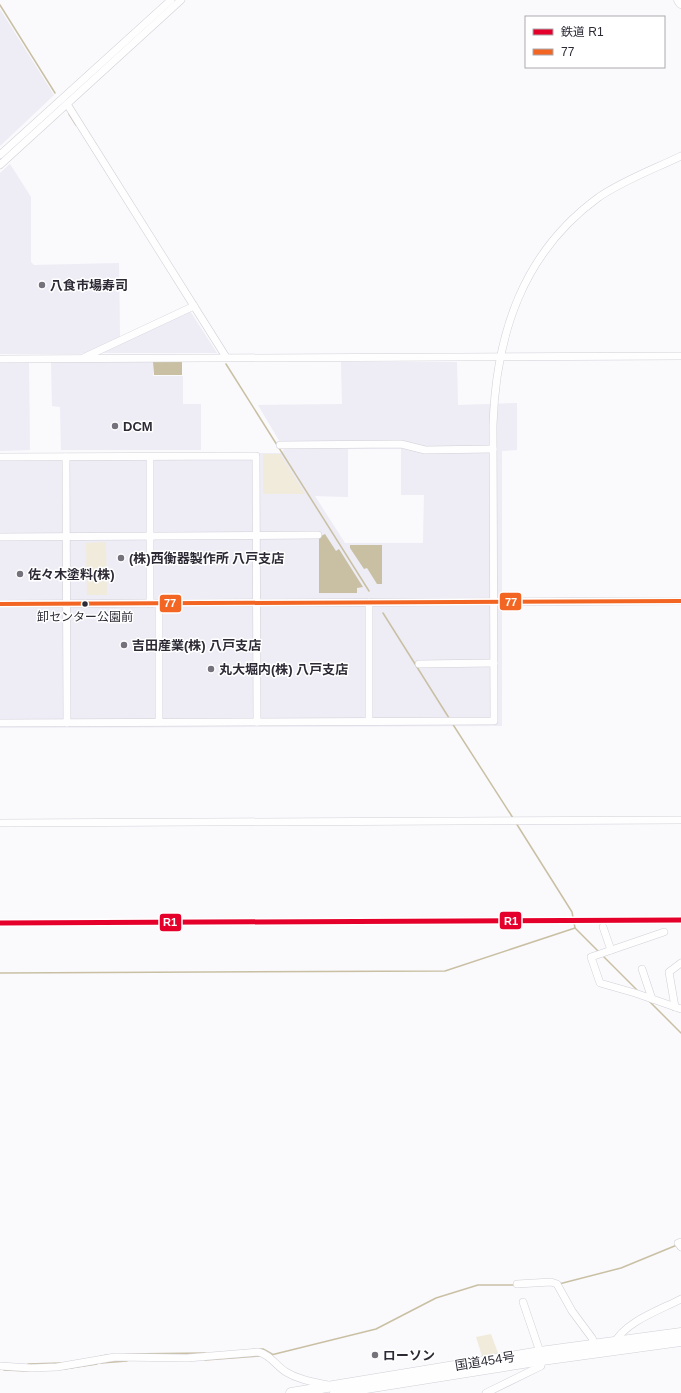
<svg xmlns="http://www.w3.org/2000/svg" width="681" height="1393" font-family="Arial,'Noto Sans JP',sans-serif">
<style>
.built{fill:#eeecf5;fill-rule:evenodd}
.green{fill:#f1ebdb}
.water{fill:#c9c0a4}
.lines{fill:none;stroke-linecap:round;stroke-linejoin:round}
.stream{stroke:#c9c0a4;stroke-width:1.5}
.minor-casing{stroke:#d1d0d6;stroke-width:8}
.highway-casing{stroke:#d1d0d6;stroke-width:11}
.minor{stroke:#fefeff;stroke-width:7}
.highway{stroke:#fefeff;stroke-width:10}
.bus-1-casing{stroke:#fff;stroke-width:7}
.bus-1{stroke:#f26522;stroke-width:4}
.rail-1-casing{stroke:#fff;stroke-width:8}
.rail-1{stroke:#e4002b;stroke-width:5}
.poi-dot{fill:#75727b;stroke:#fff;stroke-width:1.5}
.bus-dot{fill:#2d2a35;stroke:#fff;stroke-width:1.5}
.labels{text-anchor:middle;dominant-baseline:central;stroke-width:3;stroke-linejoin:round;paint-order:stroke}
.bus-label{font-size:12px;fill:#2d2a35;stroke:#fff}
.poi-label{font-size:13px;font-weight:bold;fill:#2d2a35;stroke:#fff;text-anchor:start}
.street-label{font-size:13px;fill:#2d2a35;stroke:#fff}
.line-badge{stroke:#fff;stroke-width:1.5}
.badge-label{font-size:11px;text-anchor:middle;font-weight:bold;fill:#fff}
</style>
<rect width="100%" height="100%" fill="#faf9fc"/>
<!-- built -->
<g class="built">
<path d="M0,9L54,95L0,146Z"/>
<path d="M10,164L31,197V262L34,265L119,263L120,337L86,353L79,354H0V173Z"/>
<path d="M190,311L217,353H98Z"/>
<path d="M153,361V376H183V404H201V450H61L60,407L52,406L51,362Z"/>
<path d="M0,362H29L30,450L0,451Z"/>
<path d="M341,362H457L458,405L517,403V450L502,451V726L0,728V454L281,453L284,449L258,405L342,404ZM348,449H401V495H424L423,543H345L315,496L348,497Z"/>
</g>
<!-- green -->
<g class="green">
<path d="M263,454H280L305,494H263Z"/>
<path d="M106,542L107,595H87L86,543Z"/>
<path d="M491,1334L498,1353L482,1356L476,1337Z"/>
</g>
<!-- water -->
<g class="water">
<path d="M153,362H182V375H154Z"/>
<path d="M325,534L336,551L339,549L363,587L357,588V593H319V537Z"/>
<path d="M350,545H382V584H377L367,568L364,569L350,548Z"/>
</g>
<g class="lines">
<!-- stream -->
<g class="stream">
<path d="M0,5L55,93"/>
<path d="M69,114L76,125"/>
<path d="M226,364L277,445"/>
<path d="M279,448L369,591"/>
<path d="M383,613L449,718"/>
<path d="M452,723L513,818"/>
<path d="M516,823L572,912L575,928L599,952"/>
<path d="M603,956L637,990"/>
<path d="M0,973L445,971L575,928"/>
<path d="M649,1001L681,1033"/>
<path d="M559,1284L621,1268L677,1245"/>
<path d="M245,1350L263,1349L272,1354"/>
<path d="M125,1354L205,1353"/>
<path d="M271,1355L376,1329L436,1298L478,1285H514"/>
<path d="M101,1356L109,1355"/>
<path d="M205,1360L259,1356"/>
<path d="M101,1363L127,1361"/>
<path d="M28,1364L62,1363"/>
<path d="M64,1369L97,1364"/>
<path d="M4,1370L30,1371"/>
</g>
<!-- minor casing -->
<g class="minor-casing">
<g id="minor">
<path d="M67,104L226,357"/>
<path d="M0,155L171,0"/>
<path d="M0,165L181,0"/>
<path d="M85,357L194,306"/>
<path d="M0,359L681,356"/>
<path d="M280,445L401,444L425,450L493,449"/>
<path d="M0,457L256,456L257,722"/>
<path d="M66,457L67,723"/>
<path d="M150,457V604"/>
<path d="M0,537L318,535"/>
<path d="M369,602V721"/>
<path d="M0,604L681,601"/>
<path d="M419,664L494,663"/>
<path d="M159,722V603"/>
<path d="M0,723L494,721L493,425C496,334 523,252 599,197C624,180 654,169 681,156"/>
<path d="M0,823L681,820"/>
<path d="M603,927L611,950"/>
<path d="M664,932L591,957L600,983L635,993L681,1009"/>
<path d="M642,969L652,999"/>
<path d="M675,1007L669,972L681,963"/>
<path d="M681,1242L678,1243L681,1247"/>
<path d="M517,1284L551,1282L557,1284L572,1311L592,1338L597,1348"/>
<path d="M523,1302L540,1352"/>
<path d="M614,1344C624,1322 660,1310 681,1299"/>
<path d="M0,1366L31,1368L57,1367L115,1357L187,1358L258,1352C270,1354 276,1366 286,1372C299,1380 314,1382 328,1385"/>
<path d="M486,1393L541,1366L542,1360"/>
</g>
</g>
<!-- highway casing -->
<g class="highway-casing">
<g id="highway">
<path d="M679,0L681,3"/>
<path d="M291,1393L540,1352L681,1333"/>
<path d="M335,1393L542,1360L681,1341"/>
</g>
</g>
<!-- minor -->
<use href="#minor" class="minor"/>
<!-- highway -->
<use href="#highway" class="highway"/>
<!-- bus-1 casing -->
<g class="bus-1-casing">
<path id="bus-1" d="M0,604L681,601"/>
</g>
<!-- bus-1 -->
<use href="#bus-1" class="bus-1"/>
<!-- rail-1 casing -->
<g class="rail-1-casing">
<path id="rail-1" d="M0,923L681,920"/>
</g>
<!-- rail-1 -->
<use href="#rail-1" class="rail-1"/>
</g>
<!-- markers -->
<g class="poi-dot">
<circle cx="42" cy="285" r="4"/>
<circle cx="115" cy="426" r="4"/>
<circle cx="121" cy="558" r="4"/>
<circle cx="20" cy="574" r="4"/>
<circle cx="124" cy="645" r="4"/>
<circle cx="211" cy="669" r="4"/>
<circle cx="375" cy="1355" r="4"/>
</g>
<circle class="bus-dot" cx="85" cy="604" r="3.5"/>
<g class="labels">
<!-- bus labels -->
<g class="bus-label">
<text x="85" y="617">卸センター公園前</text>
</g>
<!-- poi labels -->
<g class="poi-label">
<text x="50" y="285">八食市場寿司</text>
<text x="123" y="426">DCM</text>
<text x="129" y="558">(株)西衡器製作所 八戸支店</text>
<text x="28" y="574">佐々木塗料(株)</text>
<text x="132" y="645">吉田産業(株) 八戸支店</text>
<text x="219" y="669">丸大堀内(株) 八戸支店</text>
<text x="383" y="1355">ローソン</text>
</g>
<!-- street labels -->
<g class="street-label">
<text transform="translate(485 1361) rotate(-9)">国道454号</text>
</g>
</g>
<g class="line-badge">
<rect x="499" y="592" width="23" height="19" rx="4" fill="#f26522"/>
<rect x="159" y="594" width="23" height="19" rx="4" fill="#f26522"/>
<rect x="499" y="911" width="23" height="19" rx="4" fill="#e4002b"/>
<rect x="159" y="913" width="23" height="19" rx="4" fill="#e4002b"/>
</g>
<g class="badge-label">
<text x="511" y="606">77</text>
<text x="170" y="607">77</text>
<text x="511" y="925">R1</text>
<text x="170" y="926">R1</text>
</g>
<!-- legend -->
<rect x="525" y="16" width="140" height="52" fill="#ffffff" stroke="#abaaae"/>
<rect x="533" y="29" width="20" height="6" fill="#e4002b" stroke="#abaaae"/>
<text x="561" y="36" font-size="12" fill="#2d2a35">鉄道 R1</text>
<rect x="533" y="49" width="20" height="6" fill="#f26522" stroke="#abaaae"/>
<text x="561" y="56" font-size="12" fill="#2d2a35">77</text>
</svg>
